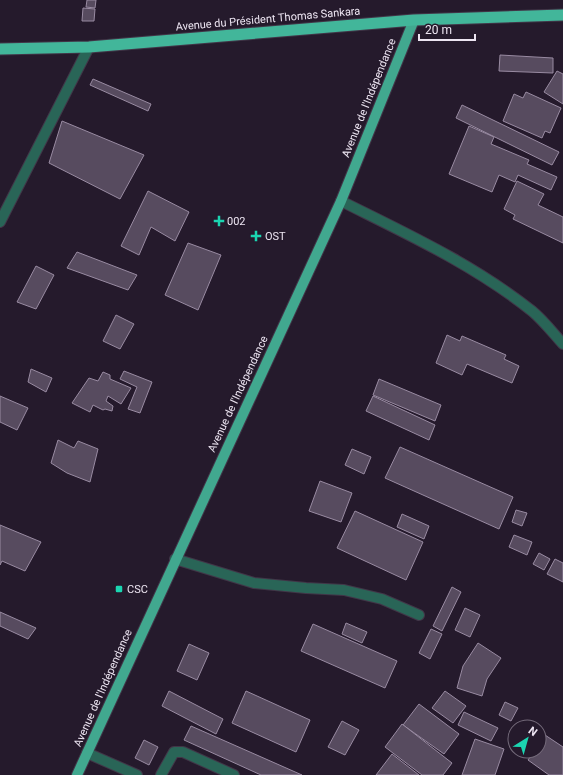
<svg xmlns="http://www.w3.org/2000/svg" width="563" height="775" font-family="Roboto,sans-serif">
<style>
.building{fill:#574b5f;stroke:#998ba2}
.lines{fill:none;stroke-linecap:round;stroke-linejoin:round}
.service-casing{stroke:#413648;stroke-width:12}
.minor-casing{stroke:#413648;stroke-width:12}
.primary-casing{stroke:#413648;stroke-width:12}
.trunk-casing{stroke:#413648;stroke-width:13}
.service{stroke:#296557;stroke-width:10}
.minor{stroke:#296557;stroke-width:10}
.primary{stroke:#41a88f;stroke-width:10}
.trunk{stroke:#42b69a;stroke-width:11}
.poi-dot{fill:#1bd5b1;stroke:#251a2c;stroke-width:1.5}
.labels{text-anchor:middle;dominant-baseline:central;stroke-width:3;stroke-linejoin:round;paint-order:stroke}
.street-label{font-size:11px;fill:#ede5f2;stroke:#251a2c}
.poi-label{font-size:11px;fill:#ede5f2;stroke:#251a2c;text-anchor:start}
</style>
<rect width="100%" height="100%" fill="#251a2c"/>
<!-- building -->
<g class="building">
<path d="M87,0H96L95,8L86,7Z"/>
<path d="M83,8L95,9L94,21H82Z"/>
<path d="M500,55L553,58V73L499,71Z"/>
<path d="M557,71L563,74V104L544,92Z"/>
<path d="M93,79L151,104L148,111L90,85Z"/>
<path d="M526,92L561,108L550,133L545,131L542,138L503,121L514,94L523,98Z"/>
<path d="M462,105L559,152L552,165L456,118Z"/>
<path d="M62,121L144,155L120,199L49,163Z"/>
<path d="M469,126L494,137L491,144L529,160L527,164L557,177L551,190L518,175L515,182L499,175L492,192L449,174Z"/>
<path d="M517,181L544,194L538,205L563,217V243L513,219L515,215L504,209Z"/>
<path d="M148,191L189,212L175,241L151,227L139,255L121,246Z"/>
<path d="M188,243L221,255L198,310L165,295Z"/>
<path d="M77,252L137,275L128,290L67,268Z"/>
<path d="M36,266L54,275L36,309L17,302Z"/>
<path d="M116,315L134,324L120,349L103,341Z"/>
<path d="M447,335L460,341L462,336L506,355L504,359L519,366L512,383L467,364L462,375L436,363Z"/>
<path d="M31,369L52,378L46,392L28,382Z"/>
<path d="M124,371L152,382L140,413L128,409L137,387L120,379Z"/>
<path d="M103,372L110,375V379L131,388L121,404L108,396L106,401L113,406L112,411L105,409L103,410L93,405L90,412L72,403L89,378L98,381Z"/>
<path d="M379,379L441,405L435,421L373,395Z"/>
<path d="M0,396L28,408L17,430L0,422Z"/>
<path d="M373,396L435,425L429,440L366,411Z"/>
<path d="M58,440L74,448L78,441L98,449L90,482L67,473L51,463Z"/>
<path d="M400,447L513,497L499,529L385,478Z"/>
<path d="M352,449L371,457L364,474L345,465Z"/>
<path d="M320,481L352,493L341,522L309,511Z"/>
<path d="M516,510L527,513L522,526L512,522Z"/>
<path d="M355,511L423,542L406,580L337,548Z"/>
<path d="M402,514L429,526L424,539L397,527Z"/>
<path d="M0,525L41,542L25,571L2,561L0,565Z"/>
<path d="M514,535L532,542L527,555L509,547Z"/>
<path d="M539,553L550,559L544,570L533,564Z"/>
<path d="M555,559L563,563V582L547,574Z"/>
<path d="M452,587L461,592L442,631L433,626Z"/>
<path d="M465,608L480,615L470,637L455,630Z"/>
<path d="M0,612L36,628L28,639L0,626Z"/>
<path d="M346,623L367,632L362,643L342,634Z"/>
<path d="M313,624L397,661L385,688L301,651Z"/>
<path d="M431,629L442,634L430,659L419,653Z"/>
<path d="M478,643L501,658L487,679L482,696L457,688L463,666Z"/>
<path d="M189,644L209,653L197,680L177,671Z"/>
<path d="M169,691L223,719L216,734L162,706Z"/>
<path d="M246,691L310,720L296,752L232,723Z"/>
<path d="M445,691L466,706L453,723L432,708Z"/>
<path d="M505,702L518,708L511,721L499,715Z"/>
<path d="M419,704L459,734L444,754L403,725Z"/>
<path d="M464,712L498,728L491,741L458,725Z"/>
<path d="M342,721L359,730L345,755L328,747Z"/>
<path d="M402,724L452,763L443,775H422L385,747Z"/>
<path d="M191,726L302,775H261L184,740Z"/>
<path d="M545,735L563,747V775H549L528,760L534,751H539V744Z"/>
<path d="M475,739L504,749L495,775H462Z"/>
<path d="M144,740L158,747L149,765L135,758Z"/>
<path d="M392,754L419,775H376Z"/>
</g>
<g class="lines">
<!-- service casing -->
<g class="service-casing">
<g id="service">
<path d="M175,559L254,583L306,588L344,590L382,599L419,615"/>
<path d="M87,753L137,775"/>
<path d="M161,775L174,752H183L234,775"/>
</g>
</g>
<!-- minor casing -->
<g class="minor-casing">
<g id="minor">
<path d="M341,201C407,234 473,264 532,311C543,320 553,333 563,344"/>
<path d="M0,222L89,47"/>
</g>
</g>
<!-- primary casing -->
<g class="primary-casing">
<path id="primary" d="M77,775L341,201L414,20"/>
</g>
<!-- trunk casing -->
<g class="trunk-casing">
<path id="trunk" d="M0,49L89,47L414,20L563,15"/>
</g>
<!-- service -->
<use href="#service" class="service"/>
<!-- minor -->
<use href="#minor" class="minor"/>
<!-- primary -->
<use href="#primary" class="primary"/>
<!-- trunk -->
<use href="#trunk" class="trunk"/>
</g>
<!-- markers -->
<g class="poi-dot">
<path d="M217 215h4v4h4v4h-4v4h-4v-4h-4v-4h4z"/>
<path d="M254 230h4v4h4v4h-4v4h-4v-4h-4v-4h4z"/>
<rect x="115" y="585" width="8" height="8" rx="2"/>
</g>
<g class="labels">
<!-- street labels -->
<g class="street-label">
<text transform="translate(268 19) rotate(-5)">Avenue du Président Thomas Sankara</text>
<text transform="translate(369 98) rotate(-68)">Avenue de l'Indépendance</text>
<text transform="translate(238 394) rotate(-65)">Avenue de l'Indépendance</text>
<text transform="translate(103 688) rotate(-66)">Avenue de l'Indépendance</text>
</g>
<!-- poi labels -->
<g class="poi-label">
<text x="227" y="221">002</text>
<text x="265" y="236">OST</text>
<text x="127" y="589">CSC</text>
</g>
</g>
<!-- north arrow -->
<g transform="translate(527 739) rotate(37)"><circle r="19" fill="#251a2c" stroke="#756b7b"/>
<path d="M0-3L7 15L0 10L-7 15Z" fill="#1bd5b1"/>
<text y="-6" font-size="11" font-weight="bold" text-anchor="middle" fill="#ede5f2">N</text>
</g>
<!-- scale -->
<path d="M419 34v6h56v-6" fill="none" stroke="#ede5f2" stroke-width="2"/>
<text x="425" y="34" font-size="12" fill="#ede5f2" stroke="#251a2c" stroke-width="3" paint-order="stroke">20 m</text>
</svg>
